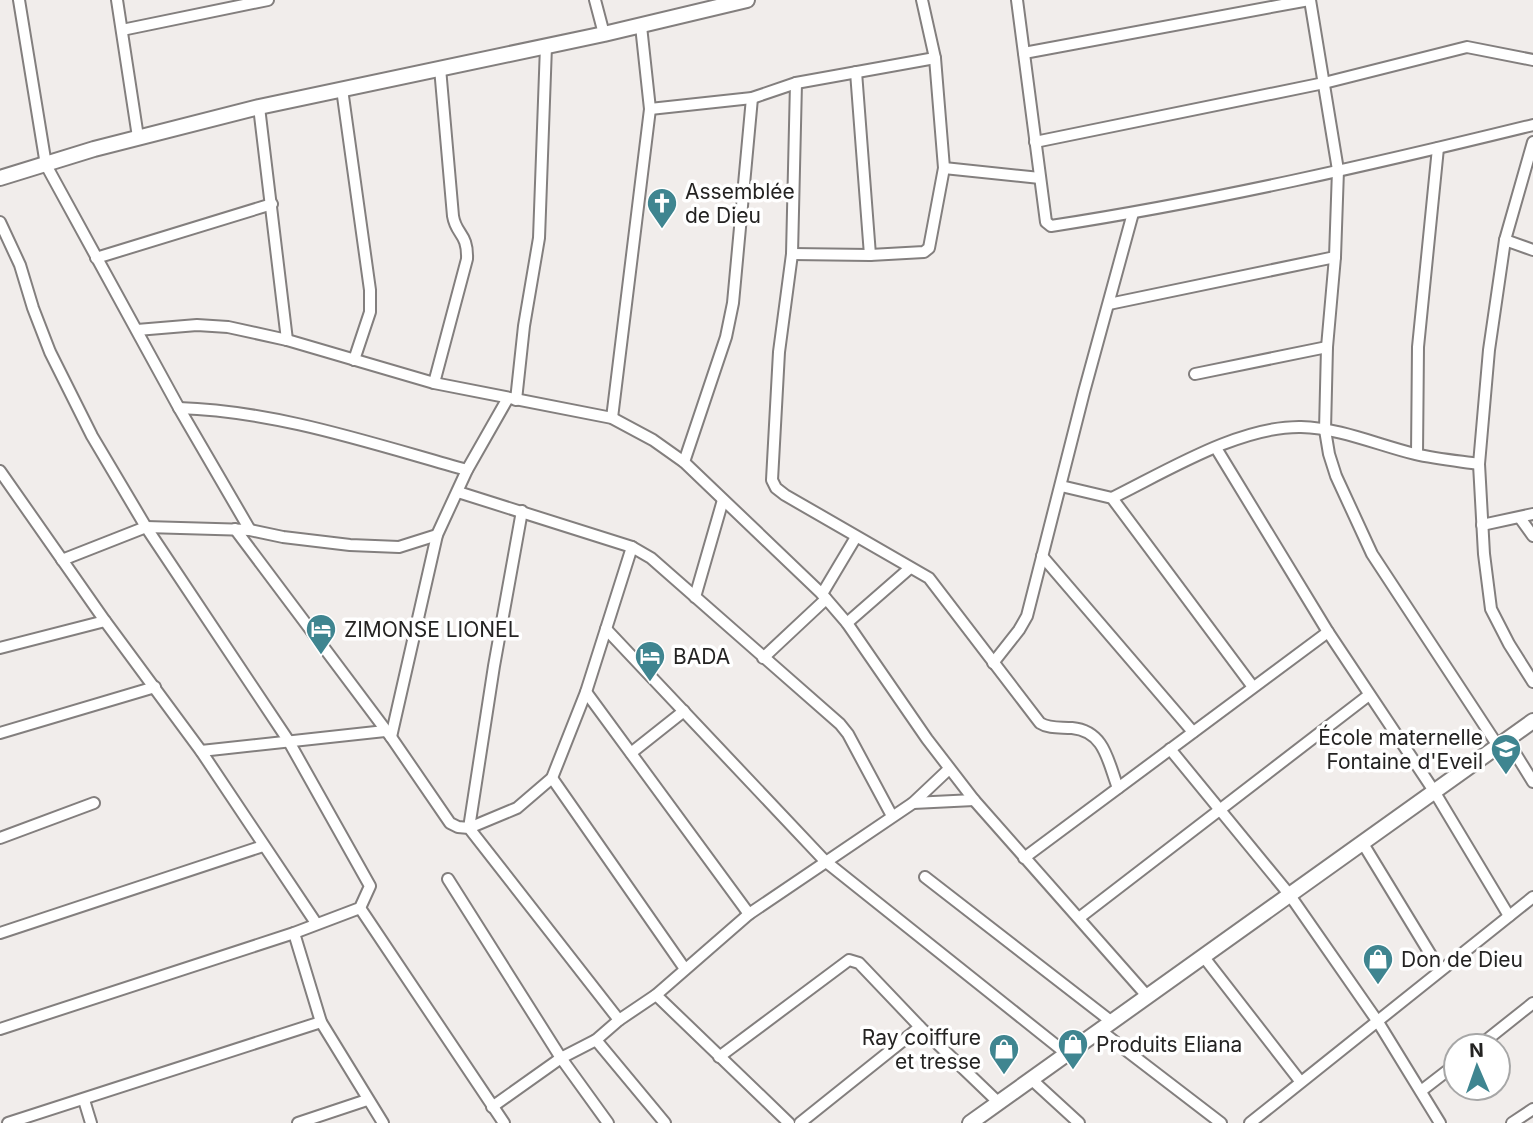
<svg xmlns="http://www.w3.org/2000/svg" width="1533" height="1123" font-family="Inter,sans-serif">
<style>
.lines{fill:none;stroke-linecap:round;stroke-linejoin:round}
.minor-casing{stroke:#837f7e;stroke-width:14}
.major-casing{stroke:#837f7e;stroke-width:18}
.minor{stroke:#fff;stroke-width:10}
.major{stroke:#fff;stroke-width:14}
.labels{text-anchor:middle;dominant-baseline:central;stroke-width:7;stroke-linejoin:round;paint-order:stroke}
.poi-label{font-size:21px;fill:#242322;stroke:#fff;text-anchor:start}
</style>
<rect width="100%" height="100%" fill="#f1edeb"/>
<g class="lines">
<!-- minor casing -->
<g class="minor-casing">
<g id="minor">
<path d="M19,0L46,165L179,408L250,530"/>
<path d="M117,0L138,137"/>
<path d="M595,0L604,34"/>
<path d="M1017,0L1046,222L1051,226C1213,201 1374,164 1533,125"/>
<path d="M1310,0L1338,170L1335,257L1327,347L1325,430L1329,454L1336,476L1372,554L1498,746"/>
<path d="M122,30L268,0"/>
<path d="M1024,53L1309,0"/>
<path d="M856,72L870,255"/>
<path d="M796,83L792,254L779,352L772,480L776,488L785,495L929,578L1040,723C1049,729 1061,727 1072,728C1105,731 1108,762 1118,788"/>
<path d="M342,89L370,290V312L354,360"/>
<path d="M259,107L287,340"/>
<path d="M650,109L752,98L796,83L935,58"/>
<path d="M1035,142L1324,83L1467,47L1533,60"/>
<path d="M1533,142L1505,240L1489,350L1479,464L1484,554L1491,609L1509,644L1533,682"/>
<path d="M944,168L1040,178"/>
<path d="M0,222L20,265L33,308L50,352L92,436L146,527L288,740L370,886L360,908L294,933L0,1029"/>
<path d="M1505,240L1533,250"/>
<path d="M792,254L870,255L924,252L929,248L944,168L935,58L922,0"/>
<path d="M96,258L272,204"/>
<path d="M1109,304L1335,257"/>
<path d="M137,330L197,325L228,327L287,340L434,383L612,418L653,440L684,462L822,594L847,623L927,739L974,800L1148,997"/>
<path d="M1195,374L1327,347"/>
<path d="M434,383L467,259C468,233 456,235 453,216L440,68"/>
<path d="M516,400L524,326L539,238L546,46"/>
<path d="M179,408C277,411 373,444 467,470"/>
<path d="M612,418L650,109L641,26"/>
<path d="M1216,448L1328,632L1434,791L1509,916"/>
<path d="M1417,454L1418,347L1438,148"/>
<path d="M684,462L726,337L733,303L752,98"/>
<path d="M0,471L105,621L201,751L316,923"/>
<path d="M1061,486L1112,498L1253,687"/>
<path d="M458,492L632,547L651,558L840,724L848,734L892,816"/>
<path d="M1112,498C1167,471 1239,426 1301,427C1340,428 1378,445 1415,454C1436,459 1458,461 1479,464"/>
<path d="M1520,518L1533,536"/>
<path d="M1482,525L1533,514"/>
<path d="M235,529L391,737L450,823L458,827L469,828L619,1020"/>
<path d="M1042,556L1193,732"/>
<path d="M62,560L146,527L250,530L283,537L350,545L399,547L437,535"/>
<path d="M822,594L856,537"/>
<path d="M695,597L723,500"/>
<path d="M847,623L910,568"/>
<path d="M606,629L825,861L1067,1054"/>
<path d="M0,648L105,621"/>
<path d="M763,658L826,599"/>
<path d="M993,663L1019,630L1027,616L1084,392L1133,213"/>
<path d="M586,692L749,914"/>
<path d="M0,733L155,687"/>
<path d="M391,737L437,535L467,470L508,398"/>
<path d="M1507,740L1533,782"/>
<path d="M1170,749L1289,894L1378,1022L1440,1123"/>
<path d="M201,751L385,731"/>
<path d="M631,753L684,711"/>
<path d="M552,778L685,969"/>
<path d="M913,803L974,800"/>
<path d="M469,828L517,808L552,778L586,692L632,547"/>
<path d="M469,828L494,666L522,511"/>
<path d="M0,838L94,803"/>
<path d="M1362,842L1440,970"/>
<path d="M1024,858L1328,632"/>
<path d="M925,877L1112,1022"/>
<path d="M448,879L561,1058L608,1123"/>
<path d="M360,908L504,1123"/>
<path d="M1079,918L1369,695"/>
<path d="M0,933L263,846"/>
<path d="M294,933L321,1022L383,1123"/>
<path d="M1203,956L1300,1081"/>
<path d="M656,995L789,1123"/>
<path d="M1101,1031L1221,1123"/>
<path d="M596,1040L665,1123"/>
<path d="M1479,1046L1533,1003"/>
<path d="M719,1057L849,960L859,963L920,1027L998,1102"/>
<path d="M1031,1079L1079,1123"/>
<path d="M1421,1091L1456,1064"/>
<path d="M84,1100L91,1123"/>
<path d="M492,1107L561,1058L596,1040L619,1020L656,995L749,914L913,803L949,769"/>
<path d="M8,1123L321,1022"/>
<path d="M298,1123L367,1100"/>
<path d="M800,1123L920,1027"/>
<path d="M1250,1123L1533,897"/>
<path d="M1512,1123L1533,1109"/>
</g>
</g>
<!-- major casing -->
<g class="major-casing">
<g id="major">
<path d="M0,178L94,149L259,107L604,34L747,0"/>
<path d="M970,1123L1533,721"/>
</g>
</g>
<!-- minor -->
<use href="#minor" class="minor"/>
<!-- major -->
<use href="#major" class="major"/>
</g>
<!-- icons -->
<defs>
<g id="church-pin" transform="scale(1.575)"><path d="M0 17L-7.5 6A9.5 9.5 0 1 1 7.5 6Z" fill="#3f8590" stroke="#fff"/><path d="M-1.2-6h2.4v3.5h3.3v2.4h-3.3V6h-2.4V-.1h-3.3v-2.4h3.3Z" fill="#fff"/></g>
<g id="hotel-pin" transform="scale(1.575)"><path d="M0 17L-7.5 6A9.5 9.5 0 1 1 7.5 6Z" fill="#3f8590" stroke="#fff"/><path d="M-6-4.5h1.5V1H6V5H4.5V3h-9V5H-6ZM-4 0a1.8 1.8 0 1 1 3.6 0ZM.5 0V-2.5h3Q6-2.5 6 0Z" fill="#fff"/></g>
<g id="school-pin" transform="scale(1.575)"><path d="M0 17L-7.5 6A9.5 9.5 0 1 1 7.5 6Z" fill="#3f8590" stroke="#fff"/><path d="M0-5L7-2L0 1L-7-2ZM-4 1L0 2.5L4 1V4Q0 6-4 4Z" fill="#fff"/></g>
<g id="shop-pin" transform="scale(1.575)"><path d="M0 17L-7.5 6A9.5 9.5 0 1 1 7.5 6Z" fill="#3f8590" stroke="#fff"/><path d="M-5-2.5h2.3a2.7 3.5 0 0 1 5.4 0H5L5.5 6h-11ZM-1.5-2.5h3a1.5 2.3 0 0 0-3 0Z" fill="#fff"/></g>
</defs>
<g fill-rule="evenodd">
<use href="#church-pin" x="662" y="203"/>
<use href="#hotel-pin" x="321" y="629"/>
<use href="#hotel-pin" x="650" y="656"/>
<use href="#school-pin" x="1506" y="749"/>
<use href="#shop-pin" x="1378" y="959"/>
<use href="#shop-pin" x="1073" y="1044"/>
<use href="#shop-pin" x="1004" y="1049"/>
</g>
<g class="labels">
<!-- poi labels -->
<g class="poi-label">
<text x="685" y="191">Assemblée<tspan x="685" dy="24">de Dieu</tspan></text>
<text x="344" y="629">ZIMONSE LIONEL</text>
<text x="673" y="656">BADA</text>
<text x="1483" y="737" text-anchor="end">École maternelle<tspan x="1483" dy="24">Fontaine d'Eveil</tspan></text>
<text x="1401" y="959">Don de Dieu</text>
<text x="981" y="1037" text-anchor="end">Ray coiffure<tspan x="981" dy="24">et tresse</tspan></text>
<text x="1096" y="1044">Produits Eliana</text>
</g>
</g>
<!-- north arrow -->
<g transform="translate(1477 1067) rotate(358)"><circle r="33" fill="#ffffff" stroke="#a7a7a7" stroke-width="2"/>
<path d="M0-5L12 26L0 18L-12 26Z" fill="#3f8590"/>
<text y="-10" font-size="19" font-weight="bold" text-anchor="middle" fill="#242322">N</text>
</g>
</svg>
